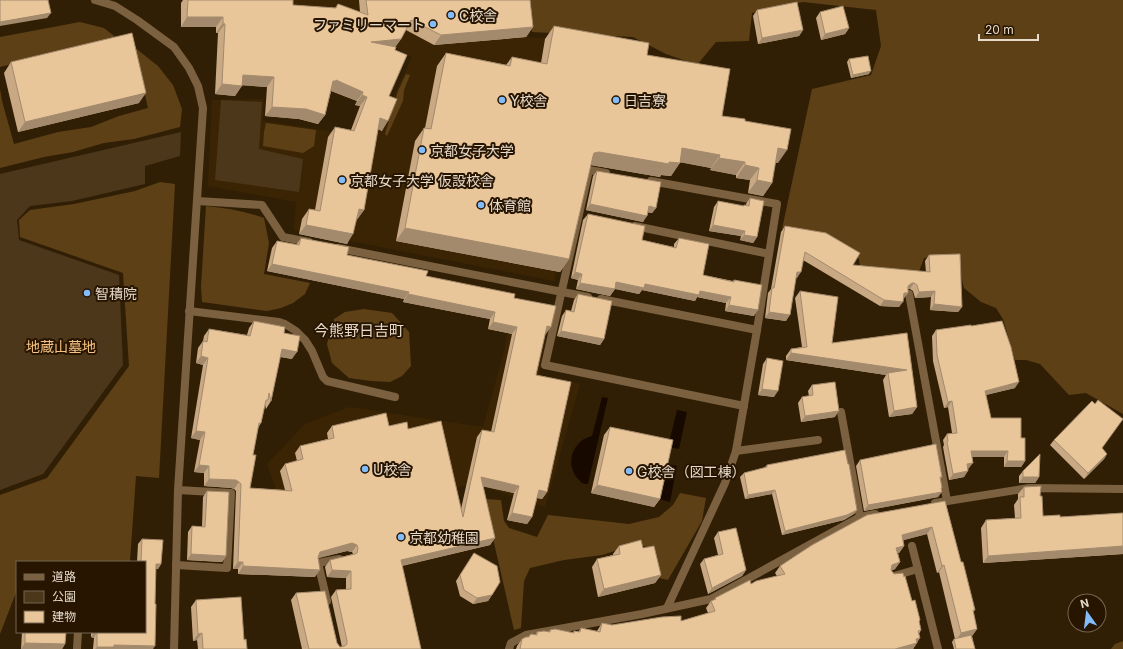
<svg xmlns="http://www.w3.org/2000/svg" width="1123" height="649" font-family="Inter,'Noto Sans JP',sans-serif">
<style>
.built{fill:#3b2403}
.green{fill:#4c371b}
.forest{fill:#5e4017}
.water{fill:#180900}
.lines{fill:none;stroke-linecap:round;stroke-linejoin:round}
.service{stroke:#7b6140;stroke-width:8}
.minor{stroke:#7b6140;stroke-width:8}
.tertiary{stroke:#7b6140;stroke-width:8}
.wall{fill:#c8a984}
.shaded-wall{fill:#a38a6c}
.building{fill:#e9c59a;stroke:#a38a6c}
.poi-dot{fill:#83bcfb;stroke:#271500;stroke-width:1.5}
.labels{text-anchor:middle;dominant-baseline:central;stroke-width:4;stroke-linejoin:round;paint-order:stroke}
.poi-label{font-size:14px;fill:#e6dacb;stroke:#271500;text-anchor:start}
.park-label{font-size:14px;fill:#f7c383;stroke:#271500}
.neighbourhood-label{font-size:15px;fill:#e6dacb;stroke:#271500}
</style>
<rect width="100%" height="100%" fill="#311f05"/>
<!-- built -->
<g class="built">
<path d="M224,0H525L529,38H562L628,48L724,77L576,161L554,281L294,230L296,202L208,186L212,100L264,99L263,121L375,138L412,57L334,12Z"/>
<path d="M514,300L551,307L539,375L580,384L545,507L475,484L426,494L289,528L267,464L305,424L349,407L483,427L504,351Z"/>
</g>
<!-- green -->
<g class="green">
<path d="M221,100L262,102L259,149L303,159L299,192L215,180Z"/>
<path d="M181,132L180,156L145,166V184L72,201L30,206L17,220L19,240L119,275L123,365L43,474L0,490V174Z"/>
</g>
<!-- forest -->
<g class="forest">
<path d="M529,0H1123V414L1086,393L1069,395L1040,364L1026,360H1015L1003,319L996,308L981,302L964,288L956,256L924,258L918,274L860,268L859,259L830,240L811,234L782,229L812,89L871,75L881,46L876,10L803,2L752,13L749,41L716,42L697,65L666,54L633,37L532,32Z"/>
<path d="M80,22L104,28L119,40L52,54L0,67V37Z"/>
<path d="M134,47L158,66L173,85L182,109L180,127L134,139L104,143L73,152L44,157L0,168V89L2,101L14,144L58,132L91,127L119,116L148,108Z"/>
<path d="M406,74L410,75L404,90L403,101L387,136L385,134L398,91Z"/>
<path d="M266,123L316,130L314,146L303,153L263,146L264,132Z"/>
<path d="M160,182L175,184L159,478L136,476L130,561L127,562H17V590L0,634V495L47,478L129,366L123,273L20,237L19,220L30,210L74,204L135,191Z"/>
<path d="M206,206C225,208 245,211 264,218L269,243L264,274L310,283L305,294L293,303L281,308L267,311L202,302L201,287Z"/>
<path d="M364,309L392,313L409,332L411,366L402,376L390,382L371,381L349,378L332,363L327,344L334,319L345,312Z"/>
<path d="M680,493L706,498L702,521L668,580L659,578L656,552L644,546L624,548L602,555L564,560L530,568L524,581L521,628L514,630L484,499L501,500L504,521L509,528L537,537L548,515L629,524L659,517L673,505Z"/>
<path d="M1123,641V649H1111L1115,644Z"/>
</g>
<!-- water -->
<g class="water">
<path d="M602,397L608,398L588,484C586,484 584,484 582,483C581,482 578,479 577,478C569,468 569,453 579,443C583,439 587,437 592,436Z"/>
<path d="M677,410L687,412L679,449L668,447Z"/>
<path d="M667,464L677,466L670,502L659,499Z"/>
</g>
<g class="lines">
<!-- service -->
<g class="service">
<path d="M635,226L769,254"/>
<path d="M909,294L947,501"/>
<path d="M189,311L279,322L285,324L296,331L305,340L312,351L323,377L327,381L395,397"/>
<path d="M841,412L860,517"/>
<path d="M736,451L818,440"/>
<path d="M176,565L227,568L231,493L178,490"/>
<path d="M894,576L918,569"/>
<path d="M327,601L318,563L339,559"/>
<path d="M77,649L78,632"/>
</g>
<!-- minor -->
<g class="minor">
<path d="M95,0L115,6L137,20L174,47L189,68L198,86L203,108L202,123"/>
<path d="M606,173L589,170L545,365L744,406"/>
<path d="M651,181L777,204L757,330L736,451L725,483L667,608"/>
<path d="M197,201L262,205L283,237L309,242"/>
<path d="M338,248L588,297"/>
<path d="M601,299L757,330"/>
<path d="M935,503L1029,488L1123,489"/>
<path d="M912,546L938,649"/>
<path d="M509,649L511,643L526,635L642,614L711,599L860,517L875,514"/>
</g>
<!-- tertiary -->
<path class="tertiary" d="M174,649L178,490L202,123"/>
</g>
<!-- wall -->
<g class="wall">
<path d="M183,0H293V5L335,8L338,4L360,12L359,0H530L533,27L526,37L434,45L406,30L401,39L395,47L389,96L382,131L378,129L364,210L357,219L347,244L299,234L302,219L309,209L315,210L328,137L335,127L351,130L360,106L355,105L357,101L331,91L325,115L318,124L299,119L265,116L267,87L242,85L235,96L215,94L218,33H216V27H181V3Z"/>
<path d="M757,10L803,30L799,36L758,44L753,16Z"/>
<path d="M820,12L849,28L845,34L821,40L816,18Z"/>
<path d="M554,26L647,55L722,116L745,121L778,163L775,162L772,183L763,196L748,193L750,180L736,178V175L710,170L711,168L680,162L671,176L661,175L660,177L591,165L569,259L560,272L396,241L415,141L424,128H425L437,66L446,53L506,65L512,57L541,63L545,39Z"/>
<path d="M849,59L869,74L851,78L847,62Z"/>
<path d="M11,62L139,103L18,132L4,73Z"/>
<path d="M597,171L656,208L652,213L647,212L643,222L586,210L593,176Z"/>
<path d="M750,198L757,237L753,243L740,240L741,236L709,231L714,207L718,201L744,206V205H746V204Z"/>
<path d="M588,214L642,240L674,247V244L679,238L703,275L733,281L734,280L754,316L725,311L726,303L697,297L695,301L642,290L639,294L615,289L610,296L576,289L578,280L571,278L583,220Z"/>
<path d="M785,226L853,265L926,272L925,261L929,255L962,307L958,312L930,310L931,297L915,298L913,291L910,289H908V293L904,298H903L899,307L880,306L803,260L797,278H796L786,321L765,318L768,293L771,289L781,232Z"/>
<path d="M301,238L347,255L426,276L514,298L546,334H545L536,375L547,492L542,499L537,498L532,517L527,524L507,520L514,493L483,486L495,538L490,545L402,566L421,649H302L291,600L296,593L337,643L340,647H342L331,597L336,590L346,589V578L327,577L325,567L330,560L353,554L352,552L347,551L318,558L315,577L238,574V569H233L236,491L234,489L231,488L204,486V473L194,472L200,440L191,438L203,365L196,363L198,348L203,341L204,336L209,329L247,335L249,328L254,321L284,333L292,359L280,357L271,401L266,409L265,405L261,423L258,428L253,455L250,488L285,490L280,471L285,464L297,461L295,453L300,446L328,439L327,433L332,426H389L408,429L461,509L477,437L482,430L491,432L512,334L488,329L490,319L403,302L404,299L267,271L272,248L277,241L296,245Z"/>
<path d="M800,291L832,343L907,333L917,407L912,414L889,417L883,380L886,375L786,360V356L791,349L802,347L795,298Z"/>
<path d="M578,294L604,339L600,345L557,336L562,316L566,310L571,311L574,300Z"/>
<path d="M971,326L1015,388L986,395L991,418L1021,438L1025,461L1021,467H1004V457H972L969,468L968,469L964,477L949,480L943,447L944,445L943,440L947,434L952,433L948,407L944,408L933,361L932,336L936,330Z"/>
<path d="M767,358L774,397L758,395L763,364Z"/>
<path d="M812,385L835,417L801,422L798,403L802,397L809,396L808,391Z"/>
<path d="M610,427L660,499L654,507L591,493L604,435Z"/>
<path d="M1054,440L1102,448L1107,454L1104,459L1084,479L1050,445Z"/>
<path d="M860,460L942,477L940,479L942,488L938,497L864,511L856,466Z"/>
<path d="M767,465L857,510L854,514L844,520L782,535L772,494L745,499L740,477L744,473L764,468Z"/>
<path d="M1023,471L1039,477L1035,483H1019V476Z"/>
<path d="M1024,487L1040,496L1043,516L1060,517L1123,513V554L983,563L981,528L986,520L1015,518L1014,505L1018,499V494Z"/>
<path d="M207,491L226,556L222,562L187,560L188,532L192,526L202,527L203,497Z"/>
<path d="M945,501L961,562L975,610L973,612L977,629L972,636L975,649H954L952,642L954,639H955L939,572L937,573L927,534L903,540L904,546L899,553H898L900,562L895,569L891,571L912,601L920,620L919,622L921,630L919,634L917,643L913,649H516L517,646L522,639L528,637L530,635H536L537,632H549L550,630L573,632L574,631L578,632L581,628L597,631L602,623L612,625L681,621L708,613L706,608L711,601L714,600L715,598L751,584L777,576L775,573L780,566Z"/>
<path d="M718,532L746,570L742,576L708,594L700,564L704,559L718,555L714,538Z"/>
<path d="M142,539L161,564L158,569H156L153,649H93L94,638L91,637V632H145V562H137L138,544Z"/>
<path d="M619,546L643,548L661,575L655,583L598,597L592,567L597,559L613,555V554Z"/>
<path d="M474,553L492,595L488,601L473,604L460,596L456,581Z"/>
<path d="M196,600L244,640L247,649H198L197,640L193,641L191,607Z"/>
<path d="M22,632H66L65,644L62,649H21Z"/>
</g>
<!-- shaded-wall -->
<g class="shaded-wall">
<path d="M51,13L47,18L0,26V22Z"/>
<path d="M187,17H223L216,27H181Z"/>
<path d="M223,23L225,24L218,33H216Z"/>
<path d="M533,27L526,37L434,45L441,35Z"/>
<path d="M849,28L845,34L821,40L825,34Z"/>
<path d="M803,30L799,36L758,44L762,38Z"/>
<path d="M401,39L394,49L371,42Z"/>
<path d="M871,71L869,74L851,78L853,75Z"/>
<path d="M243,75L274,77L267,87L236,85Z"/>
<path d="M336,80L363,92L357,101L329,90L333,81Z"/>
<path d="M222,84L242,86L235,96L215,94Z"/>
<path d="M146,93L139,103L18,132L25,122Z"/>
<path d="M362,95L367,97L360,106L355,105Z"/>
<path d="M272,107L306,109L325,115L318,124L299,119L265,116Z"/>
<path d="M380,118L388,121L382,131L373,127Z"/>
<path d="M682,148L720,155L711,168L673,161Z"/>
<path d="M778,148L787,150L778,163L769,161Z"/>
<path d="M599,152L669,162L680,163L671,176L661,175L660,177L590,165L585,166L594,153Z"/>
<path d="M719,158L745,162L736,175L710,170Z"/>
<path d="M745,165L759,168L750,180L736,178Z"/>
<path d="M757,180L772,183L763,196L748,193Z"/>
<path d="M590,204L647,216L643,222L586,210Z"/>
<path d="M649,206L656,208L652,213L645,212Z"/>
<path d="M359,209L364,210L357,220Z"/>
<path d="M306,225L353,234L347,244L299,234Z"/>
<path d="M713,225L745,231L741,236L709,231Z"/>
<path d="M405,228L569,259L560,272L396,241Z"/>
<path d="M744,235L757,237L753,243L740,240Z"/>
<path d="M272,264L409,292L404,299L267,271Z"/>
<path d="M575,272L582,274L578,280L571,278Z"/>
<path d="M797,272H801L797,278H793Z"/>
<path d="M616,282L645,284L700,291L731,297L726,303L697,297L695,301L642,290L639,294L612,288Z"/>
<path d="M580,283L615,289L610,296L576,289Z"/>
<path d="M912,283H914L910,289H908V286Z"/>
<path d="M935,291L931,297L915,298L919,292Z"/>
<path d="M904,293H908L904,298L900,299Z"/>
<path d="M408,294L495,312L490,319L403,302Z"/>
<path d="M884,300L903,302L899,307L880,306Z"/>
<path d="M934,304L962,307L958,312L930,310Z"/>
<path d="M729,305L758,310L754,316L725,311Z"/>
<path d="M769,312L790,315L786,321L765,318Z"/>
<path d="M493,322L517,327L512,334L488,329Z"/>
<path d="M547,326L551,327L546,334L542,333Z"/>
<path d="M561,331L604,339L600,345L557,336Z"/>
<path d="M282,349L297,352L292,359L277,356Z"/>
<path d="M791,353L907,370L888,373L886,375L786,360Z"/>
<path d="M201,356L208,358L203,365L196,363Z"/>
<path d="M1019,382L1015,388L981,396L985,391Z"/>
<path d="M762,389L778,391L774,397L758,395Z"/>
<path d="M952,401L948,407L944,408L948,402Z"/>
<path d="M917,407L912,414L889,417L894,411Z"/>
<path d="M839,411L835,417L801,422L805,416Z"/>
<path d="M196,431L205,432L200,440L191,438Z"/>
<path d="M971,451H1008L1004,457H967Z"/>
<path d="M1107,454L1104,459L1084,479L1088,473Z"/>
<path d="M1007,461H1025L1021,467H1004Z"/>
<path d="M973,463L969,468L963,469L967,464Z"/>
<path d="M199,465L209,466L204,473L194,472Z"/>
<path d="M968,471L964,477L949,480L953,474Z"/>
<path d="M481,477L519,486L514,493L476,485Z"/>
<path d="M1023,477H1039L1035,483H1019Z"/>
<path d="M209,479L236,480L239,482L234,489L231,488L204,486Z"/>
<path d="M597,485L660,499L654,507L591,493Z"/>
<path d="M942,488L939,492H942L938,497L864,511L868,505Z"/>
<path d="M539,490L547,492L542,499L534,497Z"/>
<path d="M775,490L772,494L745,499L748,495Z"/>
<path d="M857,510L854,514L844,520L782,535L785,531Z"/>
<path d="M512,513L532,517L527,524L507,520Z"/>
<path d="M932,527L927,534L897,542L902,535Z"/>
<path d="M495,538L490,545L396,567L401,560Z"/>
<path d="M352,543L357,545L352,552L347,551L315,559L320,552Z"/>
<path d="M904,546L899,553L891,555L896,548Z"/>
<path d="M1123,546V554L983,563L988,556Z"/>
<path d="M191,554L226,556L222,562L187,560Z"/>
<path d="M238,562H243L238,569H233Z"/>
<path d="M900,562L895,569L887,572L892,565Z"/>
<path d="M156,564H161L158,569H152Z"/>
<path d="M944,565L939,572L937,573L942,566Z"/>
<path d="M243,566L320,570L315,577L238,574Z"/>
<path d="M332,570L351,571L346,578L327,577Z"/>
<path d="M746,570L742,576L708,594L712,588Z"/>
<path d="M661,575L655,583L598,597L604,589Z"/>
<path d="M492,595L488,601L473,604L477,598Z"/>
<path d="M977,629L972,636L956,640L961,633Z"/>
<path d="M94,632H97L94,638L91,637Z"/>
<path d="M202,633L197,640L193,641L198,634Z"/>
<path d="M920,638L913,649H895L916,639Z"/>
<path d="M25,643L65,644L62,649H21Z"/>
<path d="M114,645L155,646L153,649H95L97,647Z"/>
</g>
<!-- building -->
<g class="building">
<path d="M0,0H48L51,13L0,22Z"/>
<path d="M188,0H293V5L336,8L338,4L368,15L366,0H530L533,27L441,35L411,20L401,39L371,42L396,47L395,50L407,55L389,96L397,99L388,121L380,118L364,210L359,209L353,234L306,225L309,209L320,211L335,127L354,131L367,97L362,95L363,92L336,80V81H333L325,115L306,109L272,107L274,77L243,75L242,86L222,84L225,24L223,23V17H187Z"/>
<path d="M797,2L803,30L762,38L757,10Z"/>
<path d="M843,6L849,28L825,34L820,12Z"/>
<path d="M554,26L649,43L647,55L730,69L722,116L745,119V121L791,129L787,150L778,148L772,183L757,180L759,168L745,165V162L719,158L720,155L682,148L680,163L669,162V164L599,152L594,153L593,156L569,259L405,228L424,128L431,129L446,53L510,66L512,57L547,64Z"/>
<path d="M132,33L146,93L25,122L11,62Z"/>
<path d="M868,56L871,71L853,75L849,59Z"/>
<path d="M597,171L661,182L656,208L649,206L647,216L590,204Z"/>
<path d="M750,198L764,201L757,237L744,235L745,231L713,225L718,201L744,206V205L749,206Z"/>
<path d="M588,214L645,226L642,240L676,248L679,238L709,244L703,275L734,282V280L762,285L758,310L729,305L731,297L700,291L699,295L645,284L644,288L616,282L615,289L580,283L582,274L575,272Z"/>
<path d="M785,226L826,233L860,253L853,265L930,272L929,255L960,254L962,307L934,304L935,291L919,292L917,285L914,283H912L908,286V293H904L903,302L884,300L805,252L801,272H797L790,315L769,312L772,288H774Z"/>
<path d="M301,238L349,247L347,255L428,271L426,276L515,294L514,298L556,306L551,327L547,326L536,375L571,382L547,492L539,490L532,517L512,513L519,486L481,477L495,538L401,560L421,649H309L296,593L325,591L337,643L340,647L345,646L347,644V641L336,590L351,589V571L332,570L330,560L355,554L357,553L358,548L357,545L352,543L320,552L318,557L320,570L243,566V562H238L241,484L239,482L236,480L209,479V466L199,465L205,432L196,431L208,358L201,356L203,341L207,342L209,329L250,336L254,321L285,327L284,333L300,336L297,352L282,349L271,401L269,393L268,400H266L261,423H259L253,455H256L250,488L292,491L285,464L303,459L300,446L334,438L332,426L386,413L389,426L407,422L408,429L441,421L463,517L482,430L494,432L517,327L493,322L495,312L408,294L409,292L272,264L277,241L299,245Z"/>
<path d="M800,291L838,297L832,343L907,333L917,407L894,411L888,373L907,370L791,353V349L807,347Z"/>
<path d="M578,294L612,301L604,339L561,331L566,310L574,312Z"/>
<path d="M1002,321L1011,347L1019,382L985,391L991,418H1021V438H1025V461H1007L1008,451H971L973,463L967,464L968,471L953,474L947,442L948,441L947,434L957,433L952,401L948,402L937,355L936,330L971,325V326Z"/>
<path d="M767,358L783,361L778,391L762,389Z"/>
<path d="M835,382L839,411L805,416L802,397L813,395L812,385Z"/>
<path d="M1098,400L1123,419L1102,448L1107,454L1088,473L1054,440L1092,401L1095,404Z"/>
<path d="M610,427L673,440L660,499L597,485Z"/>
<path d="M936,444L942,477H940L942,488H941L942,492L868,505L860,460Z"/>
<path d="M845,450L848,464H849L857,510L847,515L785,531L775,490L748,495L744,473L767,467V465Z"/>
<path d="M1040,454L1039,477H1023V471Z"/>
<path d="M1041,486L1040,496H1042L1043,516L1060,515V517L1123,513V546L988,556L986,520L1021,518L1020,497H1024V487Z"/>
<path d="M207,491L229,492L226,556L191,554L192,526L205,527Z"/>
<path d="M945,501L961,562H963L975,610H973L977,629L961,633L944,565L942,566L932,527L902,535L904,546L896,548L900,562L892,565L891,570L894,574L903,573L904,577L905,576L912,601L915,600L920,620L919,621L921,630L918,631L920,638L916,639L917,643L895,649H520L522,639L526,637H529L530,635L531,634L537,635V632L544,631L550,632V630L555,629L574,633V631L580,632L581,628L600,632L602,623L612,625L662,617L681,616V621L715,611L711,601L716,599L715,598L750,580L751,584L756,581L785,574L780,566L812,545L867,515Z"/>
<path d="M736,528L746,570L712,588L704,559L723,554L718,532Z"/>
<path d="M142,539L163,540L161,564H156L155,604H156L155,646L114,645V647H97V632H94H145V562H141Z"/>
<path d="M641,540L643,548L654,546L661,575L604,589L597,559L620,554L619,546Z"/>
<path d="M474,553L497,566L500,582L492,595L477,598L464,590L460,575Z"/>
<path d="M241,597L244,640L246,639L247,649H203L202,633L198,634L196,600Z"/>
<path d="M25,632H66L65,644L25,643Z"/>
<path d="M971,635L975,649H956L954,639Z"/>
</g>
<!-- markers -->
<g class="poi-dot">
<circle cx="451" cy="15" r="4"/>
<circle cx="433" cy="24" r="4"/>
<circle cx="502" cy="100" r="4"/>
<circle cx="616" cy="100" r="4"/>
<circle cx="422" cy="150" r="4"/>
<circle cx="342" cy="180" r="4"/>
<circle cx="481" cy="205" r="4"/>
<circle cx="87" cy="293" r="4"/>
<circle cx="365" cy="469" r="4"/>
<circle cx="629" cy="471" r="4"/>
<circle cx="401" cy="537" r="4"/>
</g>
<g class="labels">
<!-- poi labels -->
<g class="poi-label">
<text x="459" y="15">C校舎</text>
<text x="425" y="24" text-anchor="end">ファミリーマート</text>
<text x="510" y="100">Y校舎</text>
<text x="624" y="100">日吉寮</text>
<text x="430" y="150">京都女子大学</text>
<text x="350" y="180">京都女子大学 仮設校舎</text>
<text x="489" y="205">体育館</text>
<text x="95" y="293">智積院</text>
<text x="373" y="469">U校舎</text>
<text x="637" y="471">G校舎（図工棟）</text>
<text x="409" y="537">京都幼稚園</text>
</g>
<!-- park labels -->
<g class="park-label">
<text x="61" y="346">地蔵山墓地</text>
</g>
<!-- neighbourhood labels -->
<g class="neighbourhood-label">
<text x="359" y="330">今熊野日吉町</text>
</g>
</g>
<!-- legend -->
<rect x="16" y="561" width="130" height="72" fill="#271500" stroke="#736451"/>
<rect x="24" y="574" width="20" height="6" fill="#7b6140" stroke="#736451"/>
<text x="52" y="581" font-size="12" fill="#e6dacb">道路</text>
<rect x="24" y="591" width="20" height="12" fill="#4c371b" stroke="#736451"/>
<text x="52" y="601" font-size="12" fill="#e6dacb">公園</text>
<rect x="24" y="611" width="20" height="12" fill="#e9c59a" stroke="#736451"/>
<text x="52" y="621" font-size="12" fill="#e6dacb">建物</text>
<!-- north arrow -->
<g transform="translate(1087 613) rotate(346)"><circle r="19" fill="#271500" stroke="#736451"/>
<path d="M0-3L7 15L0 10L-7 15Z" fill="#83bcfb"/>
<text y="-6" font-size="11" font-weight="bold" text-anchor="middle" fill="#e6dacb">N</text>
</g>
<!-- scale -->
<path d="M979 34v6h59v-6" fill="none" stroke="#e6dacb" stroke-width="2"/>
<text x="985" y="34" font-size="12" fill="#e6dacb" stroke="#271500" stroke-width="3" paint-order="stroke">20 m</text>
</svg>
